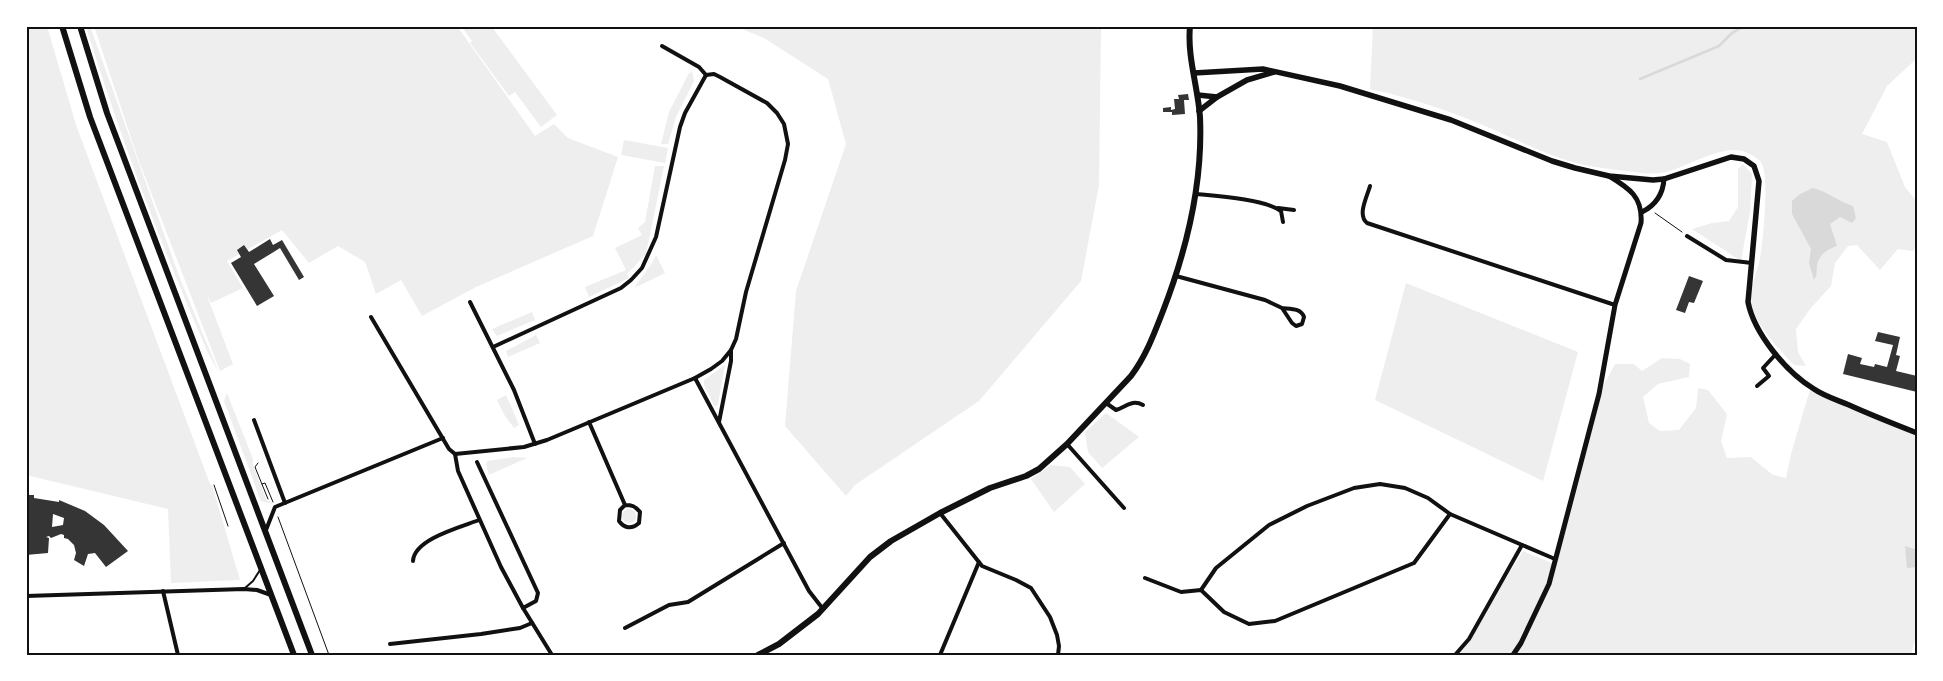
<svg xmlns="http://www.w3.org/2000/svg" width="1943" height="681" font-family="Rubik,sans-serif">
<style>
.green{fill:#eee}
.water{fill:#d9d9d9}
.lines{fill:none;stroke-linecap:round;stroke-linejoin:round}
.stream{stroke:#d9d9d9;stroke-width:2.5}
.building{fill:#353535;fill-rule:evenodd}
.path{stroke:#111;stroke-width:1}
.service{stroke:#111;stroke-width:2}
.minor{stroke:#111;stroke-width:4}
.tertiary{stroke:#111;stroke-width:5}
.secondary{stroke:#111;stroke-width:5.5}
.primary{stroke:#111;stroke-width:6}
.trunk{stroke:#111;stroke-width:6}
.neatline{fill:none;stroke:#111;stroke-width:2}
</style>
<rect width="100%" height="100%" fill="#fff"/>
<!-- green -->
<g class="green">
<path d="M26,26H47L76,125L210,484L212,485L240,580L171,583L168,509L26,475Z"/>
<path d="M86,26H90L179,276L219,373L208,353C162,247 120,138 86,26Z"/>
<path d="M94,26H457L535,136L554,124L568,138L618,157L593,236L476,287L422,316L401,280L376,294L365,262L338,246L309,263L282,230L227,261L243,288L211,303L206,293L233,364L220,371L137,156Z"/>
<path d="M465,26H486L489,29L492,27L557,115L541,127L515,92L509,96L470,43L472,41L464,30Z"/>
<path d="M735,26H1101L1099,185L1081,281L979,401L855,485L846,496L785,426L796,291L846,144L828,79L764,38Z"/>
<path d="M1373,26H1917V58L1887,86L1862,134L1887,142L1905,187L1917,202V245L1913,251L1898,249L1880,270L1857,245L1848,246L1835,263L1831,286L1810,309L1796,329L1798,352L1806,366L1794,365C1778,348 1753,323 1751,300C1749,289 1758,270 1760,259C1763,242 1770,175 1761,162C1759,159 1754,157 1752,155C1728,139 1691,166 1666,172C1656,174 1646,174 1636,172C1617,170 1598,168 1580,164C1550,156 1521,142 1492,129C1453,112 1412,98 1370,89Z"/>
<path d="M692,72L694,81L676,117L668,144H661L669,112L689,73Z"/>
<path d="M624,140L668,148L665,163L621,155Z"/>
<path d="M1743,164L1752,174L1750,212L1741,261L1692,229L1712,223L1729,221L1738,207V169Z"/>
<path d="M655,166H664L646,254L627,274L629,278L589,297L585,287L626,270L615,248L642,235L638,228L645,222Z"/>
<path d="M656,255L665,273L634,288L652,263Z"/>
<path d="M1406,283L1578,352L1543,481L1375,400Z"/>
<path d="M532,312L535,320L497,336L492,329Z"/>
<path d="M536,335L540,343L508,357L506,351Z"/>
<path d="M1662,358L1680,359L1690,364L1689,377L1658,384L1643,397L1649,423L1660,431L1679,430L1696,408L1698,388L1708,390L1727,414L1721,441L1727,458L1751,457L1773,475L1786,478L1791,454L1811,386L1917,431V632L1911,655H1454L1469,638L1523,551L1554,564L1599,394L1615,364H1634L1642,371Z"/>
<path d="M725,365L718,404L715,407L704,385V380Z"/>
<path d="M227,393L253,459V465L267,501H270L272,504L261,501L260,499L224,401Z"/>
<path d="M506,395L519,425L514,428L505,416L497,400Z"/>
<path d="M1106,413L1139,437L1102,468L1088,452L1085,432Z"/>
<path d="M513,457L527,458L489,475L486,464L488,461Z"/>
<path d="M1051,465L1070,467L1085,484L1054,512L1031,479Z"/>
<circle cx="629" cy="516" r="7"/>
</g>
<!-- water -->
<g class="water">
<path d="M1813,188C1828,192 1838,201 1853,206L1856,218L1852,223L1840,217L1830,224L1837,246C1828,249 1819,254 1817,265C1816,271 1818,274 1814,280L1809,263L1811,249L1792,214V201L1800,194Z"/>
<path d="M1905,546L1917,550V567L1907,568Z"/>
</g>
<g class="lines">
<!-- stream -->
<path class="stream" d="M1640,79L1719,46L1732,33L1744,26"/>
</g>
<!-- building -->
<g class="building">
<path d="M1188,94L1189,100H1184L1185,114L1172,115V112H1163V108L1171,107V110L1175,109L1174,99H1179L1178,95Z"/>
<path d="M270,239L273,245L282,240L304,277L299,280L280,248L272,253L254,264L274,296L257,306L231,263L241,257L237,250L244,245L249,252Z"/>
<path d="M1689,276L1703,281L1694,303L1689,302L1685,313L1676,310Z"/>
<path d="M1878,332L1900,337L1896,355L1900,356L1896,371L1917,376V392L1843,374L1848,354L1862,358L1860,364L1874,367L1875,364L1887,367L1893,345L1875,341Z"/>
<path d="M29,495H34V498L59,502V500L85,511L104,525L128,551L106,567L95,553L88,554L84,566L74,560L76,553L74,545L68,539L64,538V535L61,534L51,538L49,536L46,537L49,538L48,553L26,555V497H29ZM53,514L64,518L63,525L52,527Z"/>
</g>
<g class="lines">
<!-- path -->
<g class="path">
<path d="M1655,213L1682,232"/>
<path d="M258,463L255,467L268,499"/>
<path d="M262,484L265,483L273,502"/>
<path d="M214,485L228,526"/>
<path d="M278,517L329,655"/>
</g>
<!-- service -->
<path class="service" d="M245,588L253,581L260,570"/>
<!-- minor -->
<g class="minor">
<path d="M662,46L699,67L706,75"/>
<path d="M1370,186C1367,197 1357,215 1367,223L1615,305"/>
<path d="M1196,194C1218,196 1264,199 1281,211L1283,222"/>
<path d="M1278,208L1294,210"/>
<path d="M1687,236L1726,260L1752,263"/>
<path d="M1176,276L1265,300L1282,308L1292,323L1296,326L1302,324L1304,317C1301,308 1291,309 1282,308"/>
<path d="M470,302L514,390L535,444"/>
<path d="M371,317L449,449L455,454L458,471L501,567L523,608L552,655"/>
<path d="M493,347L621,288L631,280L642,268L656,237L680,127L685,113L706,75"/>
<path d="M695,378L809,591L823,609"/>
<path d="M1757,386L1769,376L1763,368L1776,354"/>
<path d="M1106,403L1116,410C1126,407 1132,399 1143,405"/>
<path d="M254,420L285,503"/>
<path d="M589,422L625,505C632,505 635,506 640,512L639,523C631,530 624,528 619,521L620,510L625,505"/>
<path d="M719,422L731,361V350"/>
<path d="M1067,444L1124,508"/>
<path d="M455,454L524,447L547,440L695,378L711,369L722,361L731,350L736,339L746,292L785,160L788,144L784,124L777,113L767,103L720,77L714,74L706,75"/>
<path d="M477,462L538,593L536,601L523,608"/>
<path d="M940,513L982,566L1016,580L1031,588L1050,617L1057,635L1059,646L1058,655"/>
<path d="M266,530L275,507L443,438"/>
<path d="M413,561C414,539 461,527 479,520"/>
<path d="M1145,578L1181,592L1201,590L1224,612L1249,624L1275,621L1414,563L1450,514L1555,559"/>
<path d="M1201,590L1216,568L1269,525L1307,506L1354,488L1380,484L1405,488L1428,498L1450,514"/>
<path d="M163,591L178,655"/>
<path d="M26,596L244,589L257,590L271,595"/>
<path d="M625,628L669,605L688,602L784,543"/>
<path d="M390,644L481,634L520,628L532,623"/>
<path d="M940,655L979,562"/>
<path d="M1455,655L1469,639L1522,545"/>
</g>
<!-- tertiary -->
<g class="tertiary">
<path d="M1642,212C1656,205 1663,194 1664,179"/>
<path d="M1513,655L1521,643L1549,584L1599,394L1615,305L1641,223C1643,197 1629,188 1609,176"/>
</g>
<!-- secondary -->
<g class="secondary">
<path d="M1194,73L1263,69L1340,86L1451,120L1552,161L1575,168L1609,176L1653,180L1664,179L1731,157L1744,159L1754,166L1759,181L1748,302C1754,333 1786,372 1814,389C1824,396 1837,400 1849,405C1871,415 1894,424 1917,433"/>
<path d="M1198,95L1217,97"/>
<path d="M1199,111L1217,97L1247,80L1274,72"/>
</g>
<!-- primary -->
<path class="primary" d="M758,655L779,644L818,614L870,557L891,541L940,513L990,488L1026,476L1039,469L1067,444L1131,376C1146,356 1154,334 1163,311C1187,249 1203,184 1200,117C1198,87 1187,57 1190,26"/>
<!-- trunk -->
<g class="trunk">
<path d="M62,26L90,117L294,655"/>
<path d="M80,26L107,113L312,655"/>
</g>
</g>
<!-- border -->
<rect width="1943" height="681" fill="none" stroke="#ffffff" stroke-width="55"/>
<rect x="28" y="28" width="1888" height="626" class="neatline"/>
</svg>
